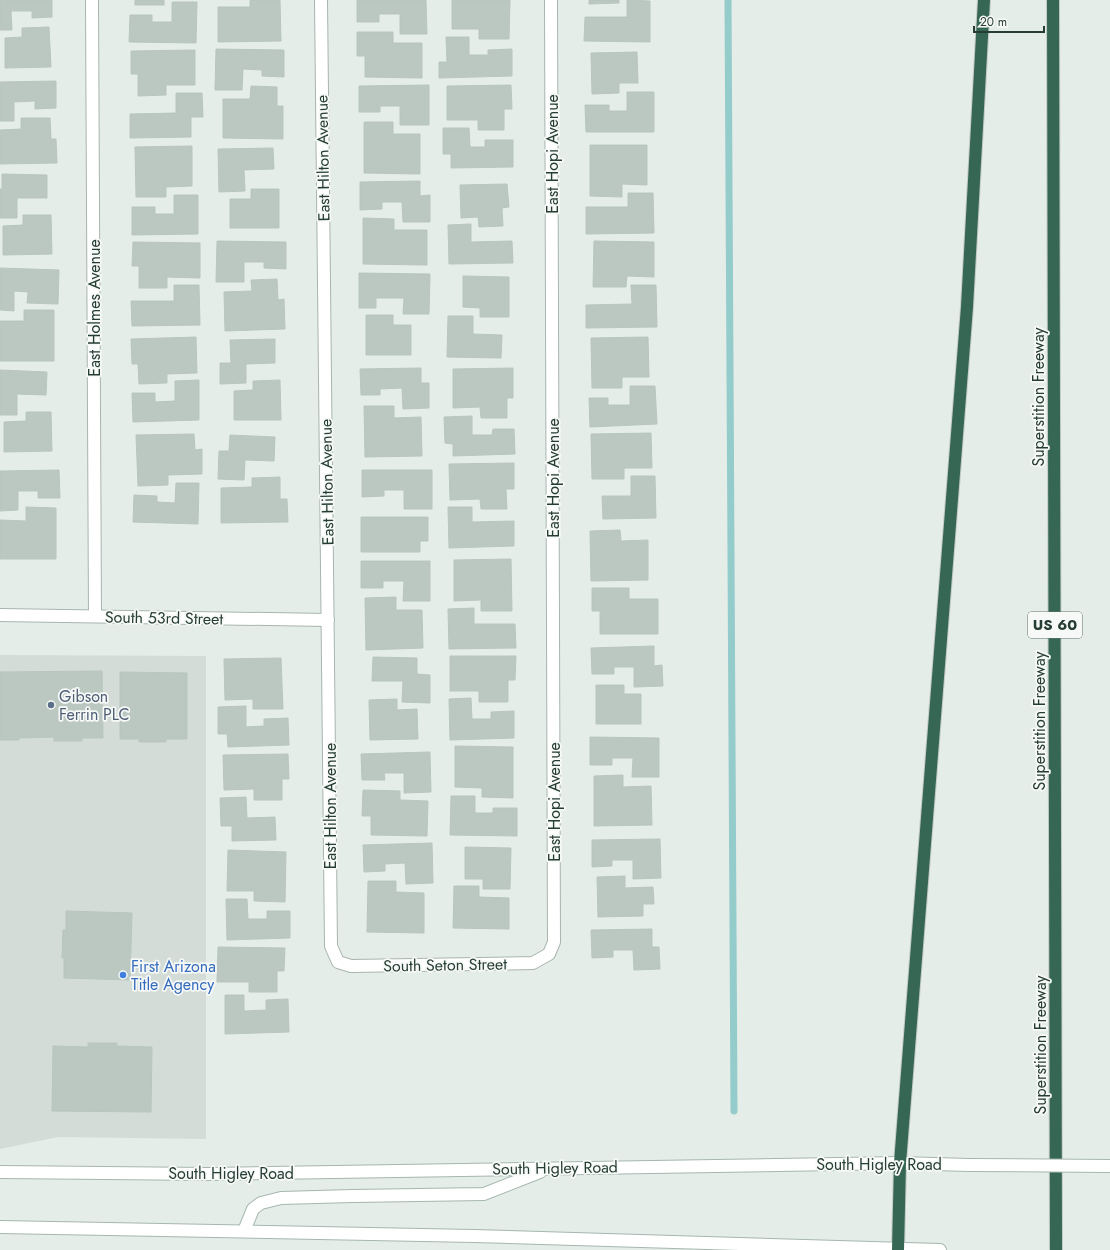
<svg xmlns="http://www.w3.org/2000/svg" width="1110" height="1250" font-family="Jost,sans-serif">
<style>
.built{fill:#d4dcd7}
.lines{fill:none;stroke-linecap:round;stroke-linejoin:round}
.stream{stroke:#94cbcb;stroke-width:7}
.building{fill:#bbc7c1;stroke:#b8c6be}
.street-casing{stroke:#a8b5ae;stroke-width:14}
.secondary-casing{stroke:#a5b7ae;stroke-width:14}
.highway-casing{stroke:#c2c9c6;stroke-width:14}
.street{stroke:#fff;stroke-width:12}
.secondary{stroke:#fff;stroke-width:12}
.highway{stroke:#366654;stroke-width:12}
.secondary-bridge-casing{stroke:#a5b7ae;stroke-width:14;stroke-linecap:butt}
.secondary-bridge{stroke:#fff;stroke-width:12}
.service-dot{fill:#5c6f8a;stroke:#f6f9f7;stroke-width:1.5}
.shop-dot{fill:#3f7fe0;stroke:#f6f9f7;stroke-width:1.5}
.labels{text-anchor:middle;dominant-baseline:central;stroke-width:3.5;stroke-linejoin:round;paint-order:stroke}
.shield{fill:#f6f9f7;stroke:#64756e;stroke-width:1}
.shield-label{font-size:15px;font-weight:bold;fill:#263d33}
.street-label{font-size:16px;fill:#263d33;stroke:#f6f9f7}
.service-label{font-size:16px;fill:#4e5e75;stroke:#f6f9f7;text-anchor:start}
.shop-label{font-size:16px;fill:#366cbe;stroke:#f6f9f7;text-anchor:start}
</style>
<rect width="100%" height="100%" fill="#e5ede8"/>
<!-- built -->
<path class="built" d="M0,655L206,656V1139L58,1137L0,1149Z"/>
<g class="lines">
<!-- stream -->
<path class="stream" d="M728,0L734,1111"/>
</g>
<!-- building -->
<g class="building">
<path d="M0,0H52V17L32,18V11H11L12,30H0Z"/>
<rect x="135" y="0" width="29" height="5"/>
<path d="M250,0H280L281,41L218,42V7H250Z"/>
<path d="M357,0H426L427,34H400V14H379V22H357Z"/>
<path d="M452,0H510L509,39H479V29H452Z"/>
<path d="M589,0H619V3L589,4Z"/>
<path d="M627,0L650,1V42L584,41L585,17H627Z"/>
<path d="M172,2H197L196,43L129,42L130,15H152V22H172Z"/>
<path d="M49,27L51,67L5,68V38L22,37V28Z"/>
<path d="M357,32H393V43H422V78L365,77V56H357Z"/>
<path d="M446,37H469V55H488V50L512,49V76L439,78V62H447Z"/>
<path d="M216,49L284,50V77L262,76V70L243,69L242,90H215Z"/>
<path d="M195,50V85H166V95L138,96V74H131V51Z"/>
<path d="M637,52L638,83H619V93L592,94L591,53Z"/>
<path d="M56,81V108L35,109V101L14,102V121H0V82Z"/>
<path d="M429,85V125H400V106H380V112H359V86Z"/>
<path d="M511,85L512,109H504V130H478V120H447V86Z"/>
<path d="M251,86L277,87V106H283V139L223,138V99H250Z"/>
<path d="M627,92H654V132H586L585,105H609V111H627Z"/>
<path d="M176,93H202L203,117H191V137L130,138V114L176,113Z"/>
<path d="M21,118H50L51,139H56L57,163L0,164V130L21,129Z"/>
<path d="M364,122H393V134H420V174L364,173Z"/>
<path d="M443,128H469L470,147H485V140H513V167L451,168V154H443Z"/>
<path d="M590,145H647V185L622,184V197L590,196Z"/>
<path d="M192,146V186L166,187V197H136L135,147Z"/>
<path d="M273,148L274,169L244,170L245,191L219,192L218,149Z"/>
<path d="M2,174L47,175V198H17V218H0V189H2Z"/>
<path d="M420,181V196L430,195V222H403L402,202H382V209L360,210V182Z"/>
<path d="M507,184L509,207L502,208L503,226L479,227L478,217L461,218L460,185Z"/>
<path d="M251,189H279V228H230V199H251Z"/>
<path d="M628,193H653L654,233L586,234V207H628Z"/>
<path d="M174,195H198V234L132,235V207H155V214H174Z"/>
<path d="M23,215H51L52,254L3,255V226L23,225Z"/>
<path d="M363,218L394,219V230H427V265L363,264Z"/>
<path d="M471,224V242L512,241L513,263L449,264L448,225Z"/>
<path d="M217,241L286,242V269L264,268V262H244V282H216Z"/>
<path d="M594,241L654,242V277L627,276L626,287H593Z"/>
<path d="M133,242L200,243V278L167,277V288H139V266H132Z"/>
<path d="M0,268L59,270L58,304L27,303L28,292L14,291V311L0,310Z"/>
<path d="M359,273L430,274L429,314H403L404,298H376V308H359Z"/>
<path d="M463,276L509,277V317H480V308L463,307Z"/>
<path d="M277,279L278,300L284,299L285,329L225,331L224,292L252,291L251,280Z"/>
<path d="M174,285H199L200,325L132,326L131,301H174Z"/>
<path d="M631,285H656L657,327L586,328V305L632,304Z"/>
<path d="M24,310H54V361H0V321H24Z"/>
<path d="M366,315H393V325H411V355H366Z"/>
<path d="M448,316H473V334L502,335L501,358L447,357Z"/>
<path d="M196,337L197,373L167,374V383L139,384L138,364H132L131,339Z"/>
<path d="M648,337L649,377H622V388H592L591,338Z"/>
<path d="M275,339V363L246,364V383L220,384V363H231L230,340Z"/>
<path d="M421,368V383H429V408L403,409L402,388L380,389V395H361L360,369Z"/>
<path d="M513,368V398H507V418H481L480,407L453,408V369Z"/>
<path d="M0,370L47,372L46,395L17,394V415H0Z"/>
<path d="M199,380V420L133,422L132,393H155V402L175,401V381Z"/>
<path d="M280,380L281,420H234V391L253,390V381Z"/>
<path d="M630,386H655L657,424L590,427L589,398H608V405H630Z"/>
<path d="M364,406H394V418L421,417L422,456L365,457Z"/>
<path d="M26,412H51L52,451L4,452V422L26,421Z"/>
<path d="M472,416V435H492L493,429H514L515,454L453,456V444L445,443L444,417Z"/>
<path d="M651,433L652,468H624V479H592L591,434Z"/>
<path d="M194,434L195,450L202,449V474L168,475V485L138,486L136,435Z"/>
<path d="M230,435L275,437L274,461L245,460L244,480L218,479L219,451H229Z"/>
<path d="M514,463V489H506L507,509H481L480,499L450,500L449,464Z"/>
<path d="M59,470L60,498H38V491H18V510L0,511V471Z"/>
<path d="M362,470H432V509H404V490H384V496L362,497Z"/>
<path d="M631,476H655L656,518L603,519L602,496H631Z"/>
<path d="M280,477V499H287L288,522L221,523V488L252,487V478Z"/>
<path d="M176,483H199L198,524L133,522L134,495L157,496V502L175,503Z"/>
<path d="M26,507L56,508V559H0V520L26,521Z"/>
<path d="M448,507H472V522L514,521V546L449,548Z"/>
<path d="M361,517H428V541H420V552H361Z"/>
<path d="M620,530L621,541L648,540V580L591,581L590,531Z"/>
<path d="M511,559L512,611H481V600L454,601V560Z"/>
<path d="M361,561H430V601H403L404,581H383V588H361Z"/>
<path d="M592,588H629V599H658V634H600V611H592Z"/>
<path d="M396,597V610H422L423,648L366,650L365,598Z"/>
<path d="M474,608V624H515L516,648L449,649L448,609Z"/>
<path d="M654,646V666L662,665L663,686L634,687V667H614V674H592L591,648Z"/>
<path d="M450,656H516L515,680H508V702H479V691H450Z"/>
<path d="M373,657L417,658V674L430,675V703L402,702L403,681H372Z"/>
<path d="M281,658L283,709H253V699L225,700L224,659Z"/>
<path d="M102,671L103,738H82V741H54V737L19,738V740H0V672Z"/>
<path d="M120,672L187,673V739H166V742H139V739H120Z"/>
<path d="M596,685H624V694H641V724H596Z"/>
<path d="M471,698L472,719H491V712L514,711V738L450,740L449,699Z"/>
<path d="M397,699V710L417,709L418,739L370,740L369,700Z"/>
<path d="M246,706V727L264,726V719L288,718L289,745L228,747L227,734H218V707Z"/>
<path d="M590,737L659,738V777H632L633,758H612V765H590Z"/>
<path d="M455,746L513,747V798L482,797V788L455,787Z"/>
<path d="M430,752L431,792L404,793V773H384L385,780H362L361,754Z"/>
<path d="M288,754L289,779H282V800H254V789L224,790L223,755Z"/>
<path d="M623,775V787L651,786L652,825L594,826V776Z"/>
<path d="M363,790L400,791V800L428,801L427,836L371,835V816H362Z"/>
<path d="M451,796H475V813H493V808H517V836L450,835Z"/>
<path d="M246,797L247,818L275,817L276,840L232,841V826H221L220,798Z"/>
<path d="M660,839L661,878L633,879V860H612V866L592,867V840Z"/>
<path d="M432,843L433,883L406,884L405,863L385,864V871L364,872L363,845Z"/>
<path d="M465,847L511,848L510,889H483V879H465Z"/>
<path d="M228,850L286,852L285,902L254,901V891H227Z"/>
<path d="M625,876V888L653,887L654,904H643V916L598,917L597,877Z"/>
<path d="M368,881H396V892L424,893V933L367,932Z"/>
<path d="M454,886H479V897L509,898V929L453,928Z"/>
<path d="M226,899H247L248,919H267V911H290V938L227,940Z"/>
<path d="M66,911L132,913L130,980L64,978V958H62L63,930H66Z"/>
<path d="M652,929V947H659L660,969L634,970L633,950H613V957L592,958L591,930Z"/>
<path d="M218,947L285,948L284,971H277V992H249V982H217Z"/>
<path d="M225,995H244V1011L266,1010V1000L288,999L289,1032L225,1034Z"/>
<path d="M88,1043H117V1046L152,1047L151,1112L52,1111L53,1046L88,1047Z"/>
</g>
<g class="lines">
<!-- street casing -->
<g class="street-casing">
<g id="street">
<path d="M92,0L95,616"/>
<path d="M321,0L331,946L338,962L351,966L533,963L549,954L554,942L551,0"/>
<path d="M0,615L328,620"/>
</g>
</g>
<!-- secondary casing -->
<g class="secondary-casing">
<g id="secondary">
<path d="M0,1172L208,1174L900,1163L969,1165"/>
<path d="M0,1227L474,1236L940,1250"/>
<path d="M244,1231L253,1209L261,1203L281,1198L352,1196L484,1194L540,1172"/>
</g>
</g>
<!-- highway casing -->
<g class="highway-casing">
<g id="highway">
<path d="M1053,0L1056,1250"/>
<path d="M898,1250L900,1163L967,307L984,0"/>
</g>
</g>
<!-- street -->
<use href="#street" class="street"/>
<!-- secondary -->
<use href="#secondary" class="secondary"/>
<!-- highway -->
<use href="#highway" class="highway"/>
<!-- secondary-bridge casing -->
<g class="secondary-bridge-casing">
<path id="secondary-bridge" d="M969,1165L1110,1166"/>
</g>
<!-- secondary-bridge -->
<use href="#secondary-bridge" class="secondary-bridge"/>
</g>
<!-- markers -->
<circle class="service-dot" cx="51" cy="705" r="4"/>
<circle class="shop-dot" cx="123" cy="975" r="4"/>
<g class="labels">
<!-- shield labels -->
<rect class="shield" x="1028" y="612" width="54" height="26" rx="3"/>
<g class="shield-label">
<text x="1055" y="625">US 60</text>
</g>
<!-- street labels -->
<g class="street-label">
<text transform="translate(552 154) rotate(-90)">East Hopi Avenue</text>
<text transform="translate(323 158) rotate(-91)">East Hilton Avenue</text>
<text transform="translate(94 308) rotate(-90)">East Holmes Avenue</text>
<text transform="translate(1038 397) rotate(-90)">Superstition Freeway</text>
<text transform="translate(553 478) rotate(-90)">East Hopi Avenue</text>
<text transform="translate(327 482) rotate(-91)">East Hilton Avenue</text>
<text transform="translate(164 618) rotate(1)">South 53rd Street</text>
<text transform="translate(1039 721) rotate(-90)">Superstition Freeway</text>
<text transform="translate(554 802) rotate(-90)">East Hopi Avenue</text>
<text transform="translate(330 806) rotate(-90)">East Hilton Avenue</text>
<text transform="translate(445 965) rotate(-1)">South Seton Street</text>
<text transform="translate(1040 1045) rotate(-90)">Superstition Freeway</text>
<text x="879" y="1164">South Higley Road</text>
<text transform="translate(555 1168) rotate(-1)">South Higley Road</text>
<text x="231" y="1173">South Higley Road</text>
</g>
<!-- service labels -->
<g class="service-label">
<text x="59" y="696">Gibson<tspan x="59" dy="18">Ferrin PLC</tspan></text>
</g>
<!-- shop labels -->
<g class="shop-label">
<text x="131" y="966">First Arizona<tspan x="131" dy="18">Title Agency</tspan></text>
</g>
</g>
<!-- scale -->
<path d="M974 26v6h70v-6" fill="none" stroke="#263d33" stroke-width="2"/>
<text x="980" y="26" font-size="12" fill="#263d33" stroke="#f6f9f7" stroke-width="3" paint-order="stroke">20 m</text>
</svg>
